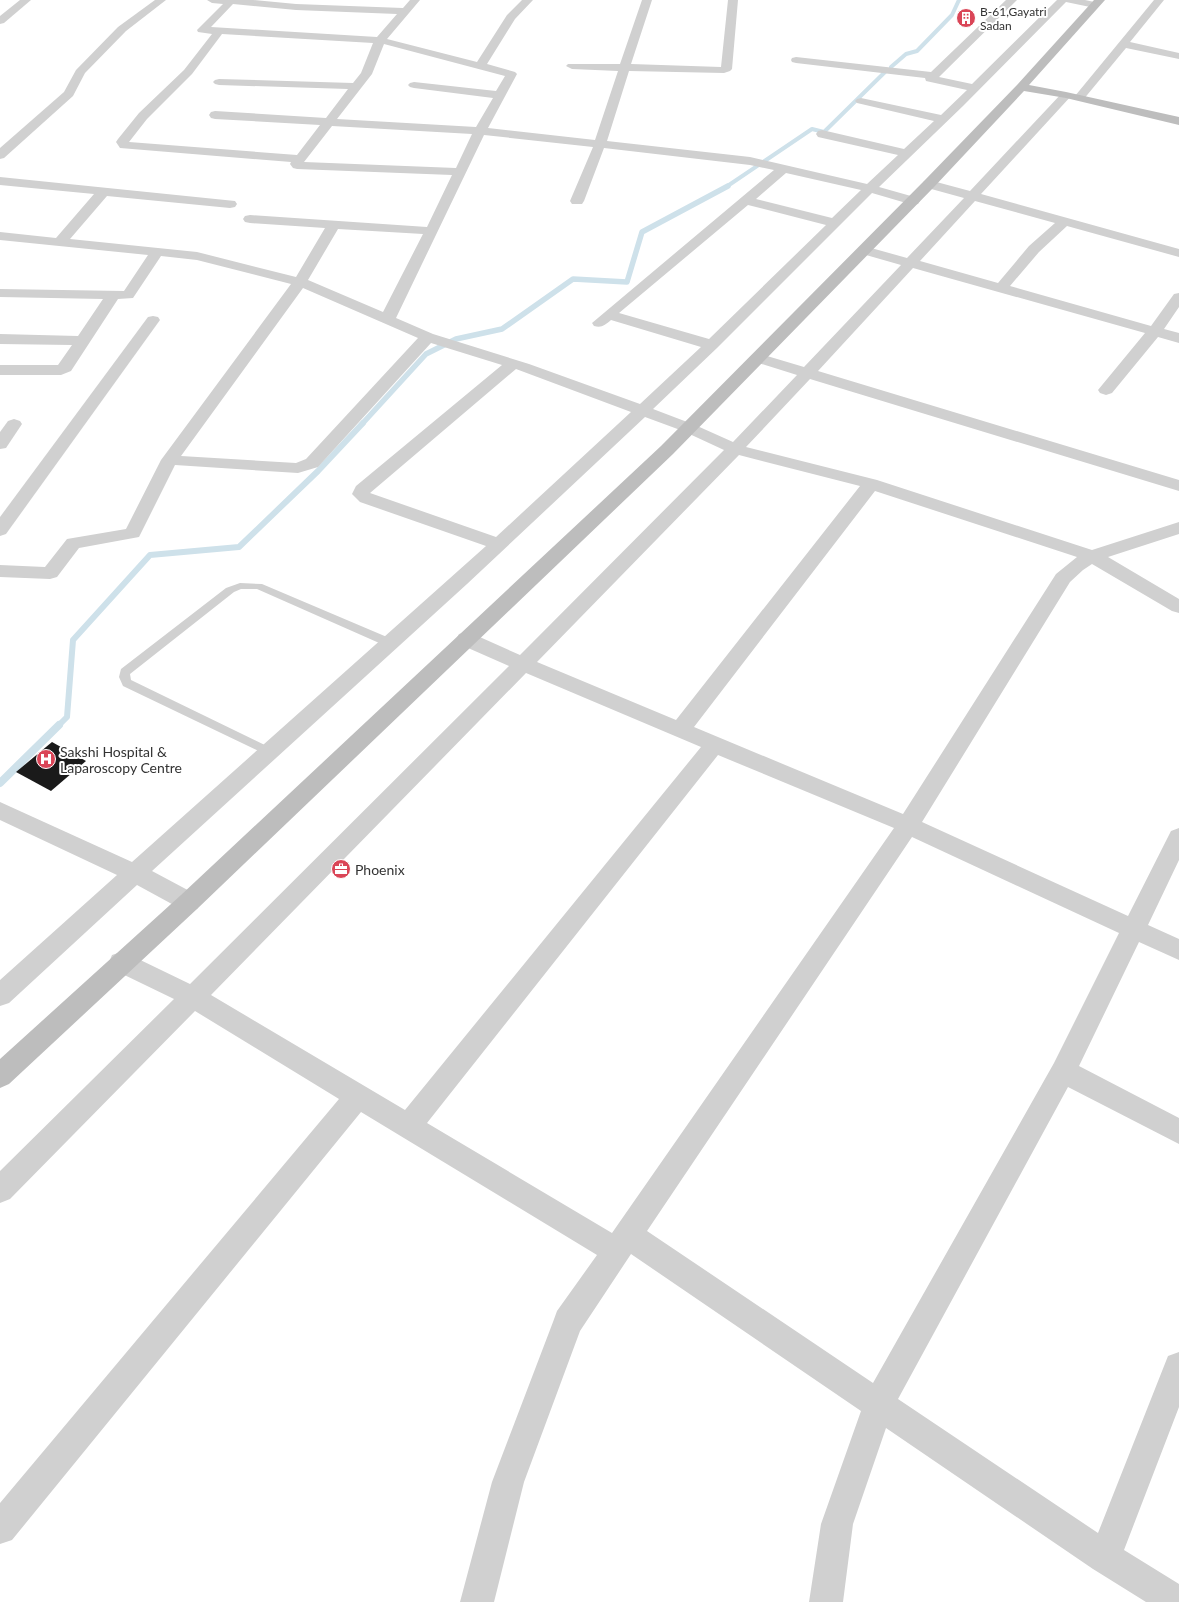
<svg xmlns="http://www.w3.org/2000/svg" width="1179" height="1602" font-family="Lato,sans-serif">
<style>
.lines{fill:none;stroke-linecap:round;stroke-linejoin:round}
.stream-far3{stroke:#cee1ea;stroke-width:4}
.stream-far2{stroke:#cee1ea;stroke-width:5.5}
.stream-far1{stroke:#cee1ea;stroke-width:6}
.stream{stroke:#cee1ea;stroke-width:8}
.building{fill:#1a1a1a}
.lane{fill:#d0d0d0;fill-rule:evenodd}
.street{fill:#d0d0d0;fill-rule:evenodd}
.secondary{fill:#bdbdbd;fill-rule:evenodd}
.labels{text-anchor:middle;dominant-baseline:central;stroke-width:4;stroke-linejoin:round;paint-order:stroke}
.far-poi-label{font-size:12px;fill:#333;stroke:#fff;text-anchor:start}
.poi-label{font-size:14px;fill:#333;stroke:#fff;text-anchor:start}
</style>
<rect width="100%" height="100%" fill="#fff"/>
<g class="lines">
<!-- stream-far3 -->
<g class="stream-far3">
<path d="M891,67L906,54L917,51L952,15L959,0"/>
<path d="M726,187L812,129L824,132L886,71"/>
</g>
<!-- stream-far2 -->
<path class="stream-far2" d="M362,424L426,354L456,339L502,329L573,279L627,282L642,232L728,186"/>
<!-- stream-far1 -->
<path class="stream-far1" d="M58,726L67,717L73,640L150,555L239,547L318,471L363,423"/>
<!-- stream -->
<path class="stream" d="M0,783L59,725"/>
</g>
<!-- building -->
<path class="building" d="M52,742L86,761L51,791L16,772Z"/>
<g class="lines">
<!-- lane -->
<path class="lane" d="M240,583L262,584L394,640L395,643L394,646H386L257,589H241L234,592L130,674L131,680L273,749L275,752L273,755L269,756L123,686L119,677L121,669L226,588Z"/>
<!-- street -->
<g class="street">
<path d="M20,0H31L4,23L0,24V16Z"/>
<path d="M155,0H166L126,31L85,73L73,96L4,158L0,159V148L64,92L76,70L118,27Z"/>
<path d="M207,0H253L296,4L403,8L410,0H420L387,39L477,62L507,15L522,0H533L515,19L487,64L515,72L517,74L488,128L595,140L618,71L572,69L566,66L568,64H620L642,0H652L631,64L721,67L728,0H738L732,69L730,71L724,73L629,71L607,141L750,157L867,184L898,155L818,137L816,134L818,131L822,130L904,149L934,121L857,103L855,101L857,99L861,98L941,115L967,90L926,81L925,78L796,63L792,62L791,60L792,58L796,57L931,72L1006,0H1017L939,77L972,84L1057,0H1085L1099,3L1100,5L1095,8L1066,2L963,106L879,187L918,198L920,201L918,204L913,205L872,193L717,348L653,409L695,425L733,442L797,375L752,361L749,358L752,355L757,353L804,367L901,265L859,253L857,250L859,247L864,246L907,258L964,198L924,187L923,184L924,181L929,180L970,191L1062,93H1070L1072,95L981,194L1179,249V257L1067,226L1039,252L1010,286L1151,326L1174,294L1179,293V307L1164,329L1179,333V343L1158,337L1112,393L1106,395L1100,393L1098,390L1145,333L913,268L818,371L1179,480V491L810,379L746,447L877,480L1092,550L1179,522V534L1108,557L1179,599V613L1172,611L1092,564L1083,570L1070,582L922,822L1128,916L1171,831L1179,828V860L1148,925L1179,939V960L1139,942L1079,1066L1179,1118V1144L1068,1087L898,1399L1098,1533L1168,1356L1179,1352V1407L1124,1550L1179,1584V1602H1146L1093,1569L886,1428L853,1524L843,1602H809L821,1524L861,1411L631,1254L580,1331L524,1482L494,1602H460L492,1482L553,1322L557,1311L597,1255L361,1112L12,1540L0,1544V1503L339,1099L195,1011L10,1199L0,1203V1171L174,999L112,969L109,962L112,955L121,952L130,955L190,984L509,666L459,644L456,639L459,634L466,632L473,634L520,655L724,450L683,431L645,417L467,584L152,871L197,895L201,902L197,909L189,911L181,909L137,885L9,1003L0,1006V980L117,875L0,820V802L132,862L486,546L360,502L352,494L356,486L502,365L431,343L318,467L298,473L175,465L139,537L79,548L57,577L50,579L0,577V565L45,567L67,539L126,529L161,460L291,284L197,260L161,256L133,298L118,299L71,371L61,375H0V365H58L72,345L0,344V334L78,336L103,299L0,297V289L124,291L148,255L0,240V232L56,238L94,194L0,185V177L235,201L237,204L235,207L230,208L107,196L70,239L197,252L296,277L325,228L250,223L245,222L243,219L245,216L250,215L427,227L452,175L297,169L293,168L290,164L291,162L120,148L116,142L118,139L139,113L184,70L212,34L198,32L197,30L223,4L212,3ZM233,4L296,10L397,14L377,37L211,27ZM222,34L373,43L361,73L353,83L219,79L215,80L213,82L215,84L219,85L348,89L326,118L215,111L211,112L209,115L211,118L215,119L320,125L297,155L129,142L147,119L192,74ZM384,44L505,76L496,91L414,82L410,83L408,85L410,87L414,88L493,98L476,127L337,119L372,74ZM332,126L472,134L456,168L304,162ZM484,135L593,147L570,201L572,204H582L584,201L604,148L750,165L774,170L592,323L594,326C602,328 605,325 611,320L701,347L640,404L529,364L433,334L396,318ZM786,173L861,190L832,218L756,199ZM975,201L1055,223L1029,246L998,283L920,261ZM748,205L826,225L709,339L619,313ZM338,229L423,234L383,312L308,280ZM303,288L418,338L306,459L296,463L181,456ZM516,369L631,412L496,537L370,493ZM739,455L860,486L676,720L537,662ZM875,491L1077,557L1056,574L903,814L694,727ZM526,673L701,747L405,1110L211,995ZM718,755L894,828L612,1233L427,1123ZM912,837L1119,933L1054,1063L873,1383L647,1231Z"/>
<path d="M1154,0H1164L1130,42L1179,53V59L1126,48L1083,100H1075L1073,98L1075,96Z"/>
<path d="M153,316L158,317L160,320L6,534L0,536V517L148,317Z"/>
<path d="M14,419L20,421L22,424L6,448L0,449V432L8,421Z"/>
</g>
<!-- secondary -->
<path class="secondary" d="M1094,0H1105L1029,85L1066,92L1179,117V125L1066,98L1024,91L934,187L673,454L197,909L9,1084L0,1088V1059L181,895L661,446L924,181L1017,85Z"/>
</g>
<!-- icons -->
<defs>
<g id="building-disc" transform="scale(1)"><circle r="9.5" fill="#da4557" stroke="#fff"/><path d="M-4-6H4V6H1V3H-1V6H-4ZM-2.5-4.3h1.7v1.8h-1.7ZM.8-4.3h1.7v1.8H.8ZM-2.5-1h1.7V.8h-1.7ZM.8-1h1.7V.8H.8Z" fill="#fff"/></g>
<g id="hospital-disc" transform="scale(1)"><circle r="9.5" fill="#da4557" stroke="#fff"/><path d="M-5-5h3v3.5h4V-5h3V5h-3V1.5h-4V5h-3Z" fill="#fff"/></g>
<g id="office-disc" transform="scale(1)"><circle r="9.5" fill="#da4557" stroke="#fff"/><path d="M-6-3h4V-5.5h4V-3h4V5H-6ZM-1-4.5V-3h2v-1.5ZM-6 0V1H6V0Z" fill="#fff"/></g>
</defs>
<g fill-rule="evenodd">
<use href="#building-disc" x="966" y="18"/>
<use href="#hospital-disc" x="46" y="759"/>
<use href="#office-disc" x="341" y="869"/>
</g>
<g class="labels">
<!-- far-poi labels -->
<g class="far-poi-label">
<text x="980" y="11">B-61,Gayatri<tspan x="980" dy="14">Sadan</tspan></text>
</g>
<!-- poi labels -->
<g class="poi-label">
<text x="60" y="751">Sakshi Hospital &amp;<tspan x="60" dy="16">Laparoscopy Centre</tspan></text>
<text x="355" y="869">Phoenix</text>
</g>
</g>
</svg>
